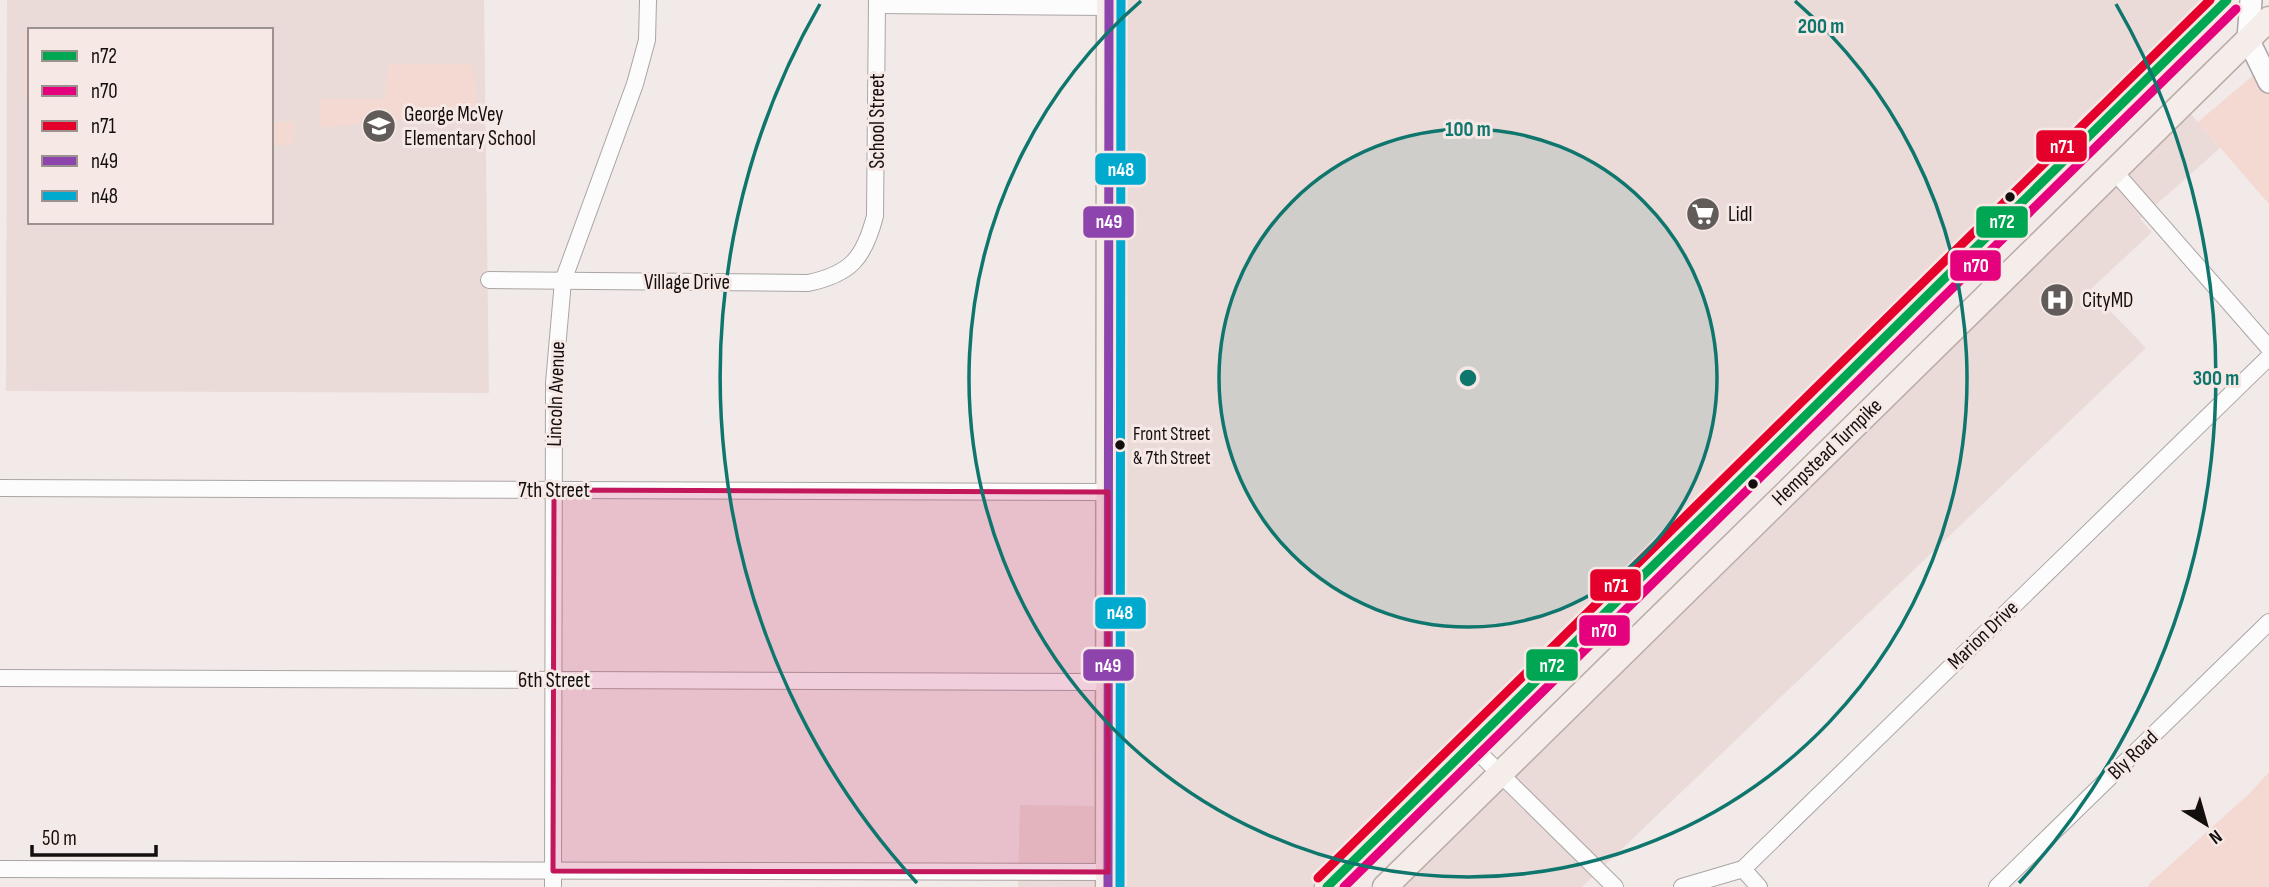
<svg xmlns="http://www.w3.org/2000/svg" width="2269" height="887" font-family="'Sofia Sans Condensed',sans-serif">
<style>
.built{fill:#ebdbd8;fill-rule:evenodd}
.green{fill:#f4d8d2}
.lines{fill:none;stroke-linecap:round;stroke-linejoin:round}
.street-casing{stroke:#aaa5a4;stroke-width:18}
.secondary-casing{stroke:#aaa5a4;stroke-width:24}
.primary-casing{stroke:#bcaca8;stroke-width:27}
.street{stroke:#fdfcfc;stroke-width:16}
.secondary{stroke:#fdfcfc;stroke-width:21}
.primary{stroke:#f5edea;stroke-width:24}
.bus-1-casing{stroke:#f5e8e5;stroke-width:14}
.bus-2-casing{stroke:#f5e8e5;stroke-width:14}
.bus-3-casing{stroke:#f5e8e5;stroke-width:14}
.bus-4-casing{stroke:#f5e8e5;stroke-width:14}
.bus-5-casing{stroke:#f5e8e5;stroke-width:14}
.bus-1{stroke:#00a651;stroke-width:9}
.bus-2{stroke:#e5007d;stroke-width:9}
.bus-3{stroke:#e4002b;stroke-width:9}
.bus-4{stroke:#8e44ad;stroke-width:9}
.bus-5{stroke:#00a9ce;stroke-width:9}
.marked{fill:#c2185b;fill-opacity:0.2;stroke:#c2185b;stroke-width:5;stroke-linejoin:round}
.ring{fill:none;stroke:#0f766e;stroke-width:3.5}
.bus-dot{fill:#130f0e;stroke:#f5e8e5;stroke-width:2.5}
.labels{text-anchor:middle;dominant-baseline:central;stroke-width:6;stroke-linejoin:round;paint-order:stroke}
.bus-label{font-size:19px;fill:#130f0e;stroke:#f5e8e5;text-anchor:start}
.poi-label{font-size:21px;fill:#130f0e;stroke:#f5e8e5;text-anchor:start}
.street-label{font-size:21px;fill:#130f0e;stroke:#f5e8e5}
.centre{fill:#0f766e;stroke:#f5e8e5;stroke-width:3.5}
.ring-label{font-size:21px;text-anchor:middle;font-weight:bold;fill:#0f766e;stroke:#f5e8e5;stroke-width:6;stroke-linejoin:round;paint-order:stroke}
.line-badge{stroke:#f5e8e5;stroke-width:2.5}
.badge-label{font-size:19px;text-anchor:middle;font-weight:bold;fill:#fff}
</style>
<rect width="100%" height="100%" fill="#f2eae8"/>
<!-- built -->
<g class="built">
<path d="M7,0H484L489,393L6,391ZM30,30H271V222H30Z"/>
<path d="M1109,0H2228L1327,887H1108Z"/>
<path d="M2185,107L2220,148L2140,219L2152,232L2090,290L2146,348L1582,887H1392Z"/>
<path d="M1020,805L1094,806V887H1018Z"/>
</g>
<!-- green -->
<g class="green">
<path d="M23,33L30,34V97H23Z"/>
<path d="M2269,62V204L2198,122Z"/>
<path d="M388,64H473L478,111L319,128L320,99H385Z"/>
<path d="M271,122H294L293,145H271Z"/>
<path d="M2269,772V887H2149L2148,885L2250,793Z"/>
</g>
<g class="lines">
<!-- street casing -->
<g class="street-casing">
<g id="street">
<path d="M877,5L1108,7"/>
<path d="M2114,171L2269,348"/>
<path d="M489,280L808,283C851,274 864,258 875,216L877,0"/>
<path d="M0,488L1108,492"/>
<path d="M0,678L1108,682"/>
<path d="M1470,744L1615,887"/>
<path d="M0,869L1108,872"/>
<path d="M1743,869L1759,887"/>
<path d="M553,887L554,383L563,281L635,84L647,40L648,0"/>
<path d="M1682,887L1743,869L2269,357"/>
<path d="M1997,887L2269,622"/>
</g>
</g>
<!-- secondary casing -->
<g class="secondary-casing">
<path id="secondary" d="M2251,0L2248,39L2269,82"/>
</g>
<!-- primary casing -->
<g class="primary-casing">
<g id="primary">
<path d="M1108,887L1109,0"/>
<path d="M1327,887L2227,0"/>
<path d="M1385,887L2269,19"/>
</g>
</g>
<!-- street -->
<use href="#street" class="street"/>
<!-- secondary -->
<use href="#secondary" class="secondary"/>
<!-- primary -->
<use href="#primary" class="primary"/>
<!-- bus-1 casing -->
<g class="bus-1-casing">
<path id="bus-1" d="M1327,887L2227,0"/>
</g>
<!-- bus-2 casing -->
<g class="bus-2-casing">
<path id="bus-2" d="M1344,887L2236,9"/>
</g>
<!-- bus-3 casing -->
<g class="bus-3-casing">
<path id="bus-3" d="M1318,878L2210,0"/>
</g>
<!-- bus-4 casing -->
<g class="bus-4-casing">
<path id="bus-4" d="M1108,887L1109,0"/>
</g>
<!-- bus-5 casing -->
<g class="bus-5-casing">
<path id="bus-5" d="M1120,887L1121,0"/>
</g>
<!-- bus-1 -->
<use href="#bus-1" class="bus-1"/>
<!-- bus-2 -->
<use href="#bus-2" class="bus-2"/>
<!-- bus-3 -->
<use href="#bus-3" class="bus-3"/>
<!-- bus-4 -->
<use href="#bus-4" class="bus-4"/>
<!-- bus-5 -->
<use href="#bus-5" class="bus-5"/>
</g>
<!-- marked area -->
<path class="marked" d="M554,490L1108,492V872L553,871Z"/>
<!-- distance rings -->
<circle cx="1468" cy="378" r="249" fill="#0f766e" fill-opacity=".12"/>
<g class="ring">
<circle cx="1468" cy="378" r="249"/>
<path d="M1795 1A499 499 0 1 1 1141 1"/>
<path d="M917 883A748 748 0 0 1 820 4M2116 4A748 748 0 0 1 2019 883"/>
</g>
<!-- icons -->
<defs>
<g id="school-disc" transform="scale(1.75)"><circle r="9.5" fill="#615c5a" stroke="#f5e8e5"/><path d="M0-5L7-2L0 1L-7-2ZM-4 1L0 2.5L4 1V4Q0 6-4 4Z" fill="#fff"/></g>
<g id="supermarket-disc" transform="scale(1.75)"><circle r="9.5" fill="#615c5a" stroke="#f5e8e5"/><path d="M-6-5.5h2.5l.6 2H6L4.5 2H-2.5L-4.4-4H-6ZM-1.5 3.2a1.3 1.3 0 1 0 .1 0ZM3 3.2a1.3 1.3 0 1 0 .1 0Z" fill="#fff"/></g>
<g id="hospital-disc" transform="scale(1.75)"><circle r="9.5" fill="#615c5a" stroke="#f5e8e5"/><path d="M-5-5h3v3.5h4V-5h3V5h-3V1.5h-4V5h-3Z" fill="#fff"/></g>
</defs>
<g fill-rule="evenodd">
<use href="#school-disc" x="379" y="126"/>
<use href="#supermarket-disc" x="1703" y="214"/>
<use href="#hospital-disc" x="2057" y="300"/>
</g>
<!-- markers -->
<g class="bus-dot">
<circle cx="2010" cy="197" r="6"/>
<circle cx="1120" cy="445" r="6"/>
<circle cx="1753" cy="484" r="6"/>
</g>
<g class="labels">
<!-- bus labels -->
<g class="bus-label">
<text x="1133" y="434">Front Street<tspan x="1133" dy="24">&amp; 7th Street</tspan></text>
</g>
<!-- poi labels -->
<g class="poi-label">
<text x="404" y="114">George McVey<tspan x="404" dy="24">Elementary School</tspan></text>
<text x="1728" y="214">Lidl</text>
<text x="2082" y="300">CityMD</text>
</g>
<!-- street labels -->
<g class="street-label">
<text transform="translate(877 121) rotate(-90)">School Street</text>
<text x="687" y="282">Village Drive</text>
<text transform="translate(556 394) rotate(-88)">Lincoln Avenue</text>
<text transform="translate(1827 452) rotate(-44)">Hempstead Turnpike</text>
<text x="554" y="490">7th Street</text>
<text transform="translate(1983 635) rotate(-44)">Marion Drive</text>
<text x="554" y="680">6th Street</text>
<text transform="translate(2133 755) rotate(-44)">Bly Road</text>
</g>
</g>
<circle cx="1468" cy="378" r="10" class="centre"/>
<g class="ring-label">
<text x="1821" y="33">200 m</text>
<text x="1468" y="136">100 m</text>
<text x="2216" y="385">300 m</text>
</g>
<g class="line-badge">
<rect x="2035" y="129" width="53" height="34" rx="7" fill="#e4002b"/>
<rect x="1094" y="152" width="53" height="34" rx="7" fill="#00a9ce"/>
<rect x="1082" y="205" width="53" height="34" rx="7" fill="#8e44ad"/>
<rect x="1975" y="205" width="54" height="34" rx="7" fill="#00a651"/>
<rect x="1949" y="249" width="53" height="33" rx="7" fill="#e5007d"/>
<rect x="1589" y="568" width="53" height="34" rx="7" fill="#e4002b"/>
<rect x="1094" y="596" width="53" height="34" rx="7" fill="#00a9ce"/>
<rect x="1578" y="614" width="53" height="33" rx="7" fill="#e5007d"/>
<rect x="1082" y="648" width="53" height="34" rx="7" fill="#8e44ad"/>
<rect x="1525" y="648" width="54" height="34" rx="7" fill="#00a651"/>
</g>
<g class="badge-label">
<text x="2062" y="153">n71</text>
<text x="1121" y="176">n48</text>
<text x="1109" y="228">n49</text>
<text x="2002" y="228">n72</text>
<text x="1976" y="272">n70</text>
<text x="1616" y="592">n71</text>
<text x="1120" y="619">n48</text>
<text x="1604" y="637">n70</text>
<text x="1108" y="672">n49</text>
<text x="1552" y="672">n72</text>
</g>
<!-- legend -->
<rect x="28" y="28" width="245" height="196" fill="#f5e8e5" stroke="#9b918f" stroke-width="2"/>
<rect x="42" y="51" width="35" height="10" fill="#00a651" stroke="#9b918f" stroke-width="2"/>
<text x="91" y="63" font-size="21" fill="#130f0e">n72</text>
<rect x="42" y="86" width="35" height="10" fill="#e5007d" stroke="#9b918f" stroke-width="2"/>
<text x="91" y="98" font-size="21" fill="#130f0e">n70</text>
<rect x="42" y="121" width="35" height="10" fill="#e4002b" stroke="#9b918f" stroke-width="2"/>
<text x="91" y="133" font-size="21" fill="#130f0e">n71</text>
<rect x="42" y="156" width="35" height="10" fill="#8e44ad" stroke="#9b918f" stroke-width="2"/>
<text x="91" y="168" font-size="21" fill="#130f0e">n49</text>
<rect x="42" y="191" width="35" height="10" fill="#00a9ce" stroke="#9b918f" stroke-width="2"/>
<text x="91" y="203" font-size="21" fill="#130f0e">n48</text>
<!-- north arrow -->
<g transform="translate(2206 824) rotate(143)" stroke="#f5e8e5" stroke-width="5" paint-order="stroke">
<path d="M0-5L12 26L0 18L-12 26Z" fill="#130f0e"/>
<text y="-10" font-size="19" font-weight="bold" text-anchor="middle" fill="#130f0e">N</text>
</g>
<!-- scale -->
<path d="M32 845v10h124v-10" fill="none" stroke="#130f0e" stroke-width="3.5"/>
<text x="42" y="845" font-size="21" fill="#130f0e" stroke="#f5e8e5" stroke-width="5" paint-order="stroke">50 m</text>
</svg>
